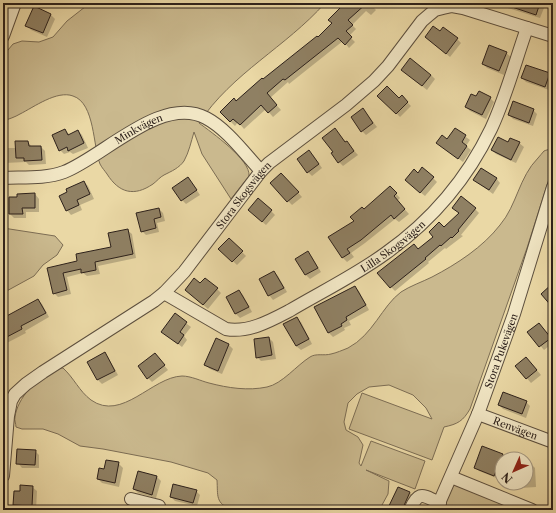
<svg xmlns="http://www.w3.org/2000/svg" width="556" height="513" font-family="'Libre Caslon Text',serif">
<style>
.green{fill:#cab98e;stroke:#7c6d54}
.shadow{fill:#0003}
.building{fill:#8f8063;stroke:#2d211b}
.lines{fill:none;stroke-linecap:round;stroke-linejoin:round}
.minor-casing{stroke:#5c4f3e;stroke-width:14}
.minor{stroke:#f1e6c4;stroke-width:12}
.labels{text-anchor:middle;dominant-baseline:central;stroke-width:3;stroke-linejoin:round;paint-order:stroke}
.street-label{font-size:10px;fill:#2d211b;stroke:#f1e6c4}
</style>
<rect width="100%" height="100%" fill="#ead8a5"/>
<filter id="stains"><feTurbulence type="fractalNoise" baseFrequency=".005" numOctaves="4"/><feColorMatrix values="0 0 0 0 .2 0 0 0 0 .09 0 0 0 0 .02 0 0 0 .5 -.17"/></filter>
<radialGradient id="worn" r=".72"><stop offset=".6" stop-color="#630" stop-opacity="0"/><stop offset="1" stop-color="#630" stop-opacity=".3"/></radialGradient>
<!-- green -->
<g class="green">
<path d="M90,3H325C286,47 232,73 199,123C211,132 251,160 249,176L231,199L202,154L194,132C191,142 189,152 184,161C179,168 172,171 164,175C160,177 157,181 153,184C134,197 119,193 107,174C105,171 102,168 100,164C93,147 95,103 73,96C57,90 34,107 20,114C15,117 9,119 3,121V56L13,44L22,41L39,42L53,37L67,21Z"/>
<path d="M553,149V166L527,248L470,409C463,421 458,424 444,427L432,460L349,429L362,393L432,419L426,408L413,395L389,385L369,387L357,394L348,403L344,422L346,430L358,437L363,445L359,463L361,466L371,441L425,461L415,489L366,470L389,481L388,494L382,505L384,510H232C215,503 218,496 217,480L208,473L171,462L103,449L80,446L58,434L43,429H22L16,427C16,424 14,420 15,417C17,399 37,377 54,369C56,368 60,368 63,368C74,378 79,391 91,400C122,422 152,377 182,376C191,376 201,381 209,383C228,388 248,391 267,387C282,384 297,365 310,357C316,353 324,356 331,354C336,353 343,350 348,348C373,335 382,306 401,292C410,286 422,282 432,277C457,264 483,247 500,225C517,205 519,177 538,158C540,156 542,153 544,151C546,150 550,149 553,149Z"/>
<path d="M3,228L55,236L63,245L57,255L43,265L34,276L3,293Z"/>
<path d="M454,483L522,510H442Z"/>
</g>
<!-- shadow -->
<g class="shadow">
<path d="M347,3H375L372,6L376,10L371,15L366,11L352,25L356,29L349,36L355,42L349,48L343,41L289,84L288,82L270,98L281,110L273,117L266,109L244,129L238,122L235,126L221,112L236,102L318,38L333,23Z"/>
<path d="M492,3H546L540,18Z"/>
<path d="M35,8L51,15L55,19L47,37L31,30L27,25Z"/>
<path d="M440,32L457,39L461,43L450,57L426,37Z"/>
<path d="M506,53L511,57L504,75L487,68L483,64Z"/>
<path d="M407,74L431,75L435,79L427,90Z"/>
<path d="M550,74L553,77V80L549,90L526,82L522,78Z"/>
<path d="M379,96L399,99L402,97L411,106L400,117Z"/>
<path d="M477,97L490,98L494,102L486,119L470,111L466,107Z"/>
<path d="M363,109L377,127L366,135L362,131Z"/>
<path d="M533,110L537,114L533,126L513,119L509,115Z"/>
<path d="M455,129L470,140L466,146L471,150L463,162L438,143L448,140Z"/>
<path d="M65,130L70,135L78,131L82,135L88,148L73,154L70,152L64,154L60,150Z"/>
<path d="M339,134L358,155L343,166L339,162L334,152Z"/>
<path d="M511,139L519,143L524,147L516,163L496,154L492,150L509,143Z"/>
<path d="M28,142L32,147H41L45,151L46,164L29,165L26,162L4,163V166H3V148H16Z"/>
<path d="M313,155L322,168L312,176L308,172Z"/>
<path d="M418,174L433,178L437,182L425,196L410,184Z"/>
<path d="M285,178L302,197L292,205L271,183Z"/>
<path d="M496,178L500,183L493,194L474,180Z"/>
<path d="M84,182L88,186L94,199L80,205L82,210L71,215L67,210Z"/>
<path d="M192,183L200,195L186,204L182,200Z"/>
<path d="M390,187L400,198L397,201L409,214L399,222L395,219L365,243L351,253L354,257L347,262L343,258L355,221L364,210Z"/>
<path d="M35,194L39,199V212H26V218H14L10,214H3V198H18Z"/>
<path d="M159,209L163,213L165,221L157,223L159,232L146,235L142,231Z"/>
<path d="M475,209L479,213L461,235L463,236L446,249L445,248L428,262L429,263L395,291L391,287L419,250L444,228Z"/>
<path d="M271,211L275,215L266,225L253,214Z"/>
<path d="M127,230L132,234L136,258L98,266L100,274L87,276L83,273L67,277L71,294L58,297L54,293L48,268L78,262L112,248Z"/>
<path d="M229,239L246,256L237,265L220,249Z"/>
<path d="M308,253L312,257L321,272L310,279L305,274Z"/>
<path d="M553,259V266L550,261Z"/>
<path d="M274,272L278,276L287,292L273,300L269,295Z"/>
<path d="M201,284L217,289L221,293L208,309L190,294Z"/>
<path d="M355,287L359,291L369,310L349,321L351,325L344,328L345,330L333,337L329,333L316,307Z"/>
<path d="M239,291L243,295L252,312L240,318L236,314L227,297Z"/>
<path d="M38,300L42,304L49,317L25,331L26,333L3,345V319Z"/>
<path d="M175,315L191,327L184,336L187,340L182,347L163,332Z"/>
<path d="M296,318L301,322L312,344L301,350L296,346L285,324Z"/>
<path d="M543,328L553,341V343L544,350L529,332Z"/>
<path d="M269,338L273,342L276,359L261,361L257,357Z"/>
<path d="M229,345L233,349L222,374L210,369L205,365Z"/>
<path d="M104,353L108,357L118,375L102,384L98,380L88,362Z"/>
<path d="M155,354L168,370L152,382L148,378Z"/>
<path d="M530,362L541,375L531,383L516,366Z"/>
<path d="M526,402L530,406L526,418L503,409L499,405Z"/>
<path d="M35,451L39,455V468H22L18,463Z"/>
<path d="M502,455L506,459H502V470L499,479L479,471L475,467Z"/>
<path d="M118,463L123,468L119,487L102,483L98,479L105,470Z"/>
<path d="M526,464H531L535,468L536,487L521,488L517,484L526,483Z"/>
<path d="M157,477L161,481L156,498L138,493L134,489Z"/>
<path d="M553,480V502L549,498L548,481Z"/>
<path d="M32,487L37,491L36,510L19,509L14,505L21,492Z"/>
<path d="M398,488L410,493L414,497L408,510H389Z"/>
<path d="M196,491L200,495L197,506L175,501L171,497Z"/>
</g>
<!-- building -->
<g class="building">
<path d="M345,3H367L348,20L353,25L346,31L352,37L345,45L338,38L285,80L283,79L267,93L277,105L268,113L261,105L240,125L233,119L230,122L220,112L234,98L236,101L262,78L263,79L317,36L318,37L332,23L328,20Z"/>
<path d="M507,3H540L536,15L506,5Z"/>
<path d="M34,6L51,14L43,33L25,26Z"/>
<path d="M433,26L440,31L443,27L458,38L446,54L425,37Z"/>
<path d="M489,45L507,52L499,71L482,64Z"/>
<path d="M410,58L431,75L422,86L401,70Z"/>
<path d="M526,65L550,73L545,87L521,78Z"/>
<path d="M387,86L399,98L402,95L408,102L396,114L377,96Z"/>
<path d="M479,91L491,97L482,115L465,107L471,94L476,96Z"/>
<path d="M513,101L534,109L529,123L508,115Z"/>
<path d="M363,108L373,123L361,132L351,117Z"/>
<path d="M335,128L345,142L347,141L354,151L338,163L331,153L333,152L322,138Z"/>
<path d="M455,128L466,135L462,142L467,146L458,159L436,143L442,135L447,139Z"/>
<path d="M65,129L68,135L78,130L84,143L68,151L67,147L59,151L52,135Z"/>
<path d="M498,137L508,142L510,138L520,142L511,160L491,150Z"/>
<path d="M15,141H28L29,146H41L42,160L24,161V158H16Z"/>
<path d="M309,150L319,164L307,173L297,159Z"/>
<path d="M422,167L434,177L420,193L405,180L414,169L418,173Z"/>
<path d="M481,168L497,178L489,190L473,180Z"/>
<path d="M281,173L299,192L287,202L270,183Z"/>
<path d="M188,177L197,190L181,201L172,188Z"/>
<path d="M84,181L90,194L77,200L79,205L66,211L59,196L67,192L66,189Z"/>
<path d="M390,186L397,193L394,196L405,209L394,219L391,215L361,240L347,249L350,253L342,258L328,237L354,221L350,217L362,207L364,209Z"/>
<path d="M35,193V208H22L23,214H9V197H17V194Z"/>
<path d="M461,196L476,208L458,230L459,231L452,238L451,237L441,246L440,245L425,258L426,259L390,288L377,273L414,244L418,249L433,237L429,232L439,222L444,227L459,213L452,208Z"/>
<path d="M258,198L272,210L262,222L248,210Z"/>
<path d="M159,208L161,217L154,219L156,228L141,232L136,213Z"/>
<path d="M128,229L133,254L95,262L96,270L81,273V269L63,273L67,290L53,294L47,268L77,261L76,254L111,247L108,233Z"/>
<path d="M229,238L243,251L232,262L218,249Z"/>
<path d="M308,251L318,268L305,275L295,259Z"/>
<path d="M274,271L284,288L268,296L259,279Z"/>
<path d="M194,278L200,283L205,278L218,288L203,305L185,290Z"/>
<path d="M553,283V308L541,294Z"/>
<path d="M355,286L366,305L346,317L347,320L341,324L342,326L328,333L314,307Z"/>
<path d="M239,290L249,307L235,314L226,297Z"/>
<path d="M38,299L46,313L21,326L22,329L3,339V318Z"/>
<path d="M175,313L187,322L180,332L184,335L178,344L161,332Z"/>
<path d="M297,317L309,339L296,346L283,324Z"/>
<path d="M539,323L551,338L539,347L527,332Z"/>
<path d="M269,337L272,355L256,358L254,339Z"/>
<path d="M216,338L229,344L218,371L204,365Z"/>
<path d="M105,352L115,371L97,380L87,362Z"/>
<path d="M155,353L165,365L147,379L138,366Z"/>
<path d="M526,357L537,370L526,379L515,366Z"/>
<path d="M503,392L527,401L522,414L498,405Z"/>
<path d="M482,446L503,454L494,476L474,468Z"/>
<path d="M17,449L36,450L35,465L16,464Z"/>
<path d="M106,460L119,462L115,483L97,479L99,468L104,469Z"/>
<path d="M138,471L157,476L152,495L133,489Z"/>
<path d="M173,484L197,490L193,503L170,497Z"/>
<path d="M20,485L33,486L32,506L13,505L14,491H20Z"/>
<path d="M398,487L410,492L402,510H387Z"/>
</g>
<g class="lines">
<!-- minor casing -->
<g class="minor-casing">
<g id="minor">
<path d="M3,36L15,3"/>
<path id="s1" d="M3,178C23,177 45,179 64,172C103,157 162,94 206,118C227,129 245,154 261,171"/>
<path id="s2" d="M164,293L226,329C248,333 270,321 289,311C321,292 356,275 386,253C431,221 467,179 491,129C506,97 515,62 527,28"/>
<path id="s3" d="M478,414L553,442"/>
<path id="s4" d="M3,476L8,416L11,401L15,394L26,384L43,372L154,301L164,293L184,272L261,171L269,163L346,105L374,81L388,66L422,21L429,15L435,10L443,8L452,6L463,8L553,36"/>
<path d="M451,477L532,510"/>
<path d="M131,499L159,506"/>
<path d="M410,510C419,490 422,495 440,503"/>
<path id="s5" d="M436,510L478,414L514,314L553,187"/>
</g>
</g>
<!-- minor -->
<use href="#minor" class="minor"/>
</g>
<g class="labels">
<!-- street labels -->
<g class="street-label">
<text stroke="none"><textPath href="#s1" startOffset="148">Minkvägen</textPath></text>
<text stroke="none"><textPath href="#s4" startOffset="390">Stora Skogsvägen</textPath></text>
<text stroke="none"><textPath href="#s2" startOffset="261">Lilla Skogsvägen</textPath></text>
<text stroke="none"><textPath href="#s5" startOffset="172">Stora Pukevägen</textPath></text>
<text stroke="none"><textPath href="#s3" startOffset="40">Renvägen</textPath></text>
</g>
</g>
<!-- margin -->
<rect width="556" height="513" fill="none" stroke="#ead8a5" stroke-width="16"/>
<rect x="4" y="4" width="548" height="505" fill="none" stroke="#2d211b" stroke-width="2"/>
<rect x="8" y="8" width="540" height="497" fill="none" stroke="#2d211b"/>
<!-- north arrow -->
<g transform="translate(514 471) rotate(225)"><circle r="19" fill="#f1e6c4" stroke="#a39780"/>
<path d="M0-3L7 15L0 10L-7 15Z" fill="#8f2418"/>
<text y="-6" font-size="11" font-weight="bold" text-anchor="middle" fill="#2d211b">N</text>
</g>
<rect width="100%" height="100%" filter="url(#stains)"/>
<rect width="100%" height="100%" fill="url(#worn)"/>
</svg>
